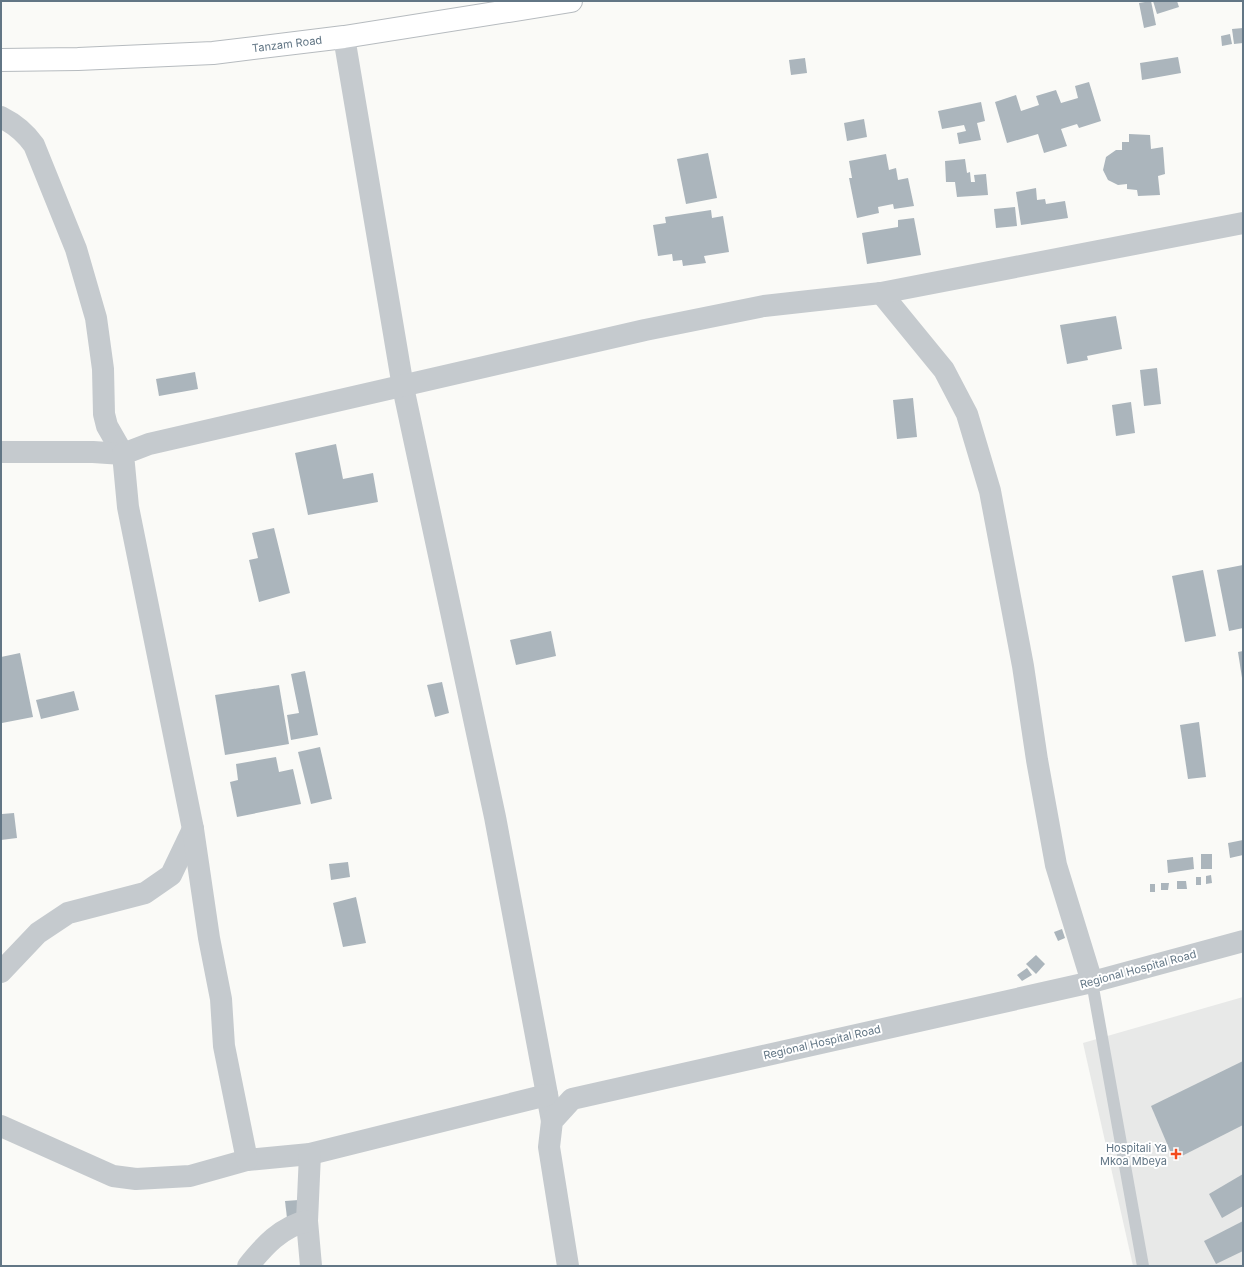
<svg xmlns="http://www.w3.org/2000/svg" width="1244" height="1267" font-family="Inter,sans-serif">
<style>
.built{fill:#e8e9e8}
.building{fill:#abb5bc}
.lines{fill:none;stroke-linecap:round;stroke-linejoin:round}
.trunk-casing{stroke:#b6bbbf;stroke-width:24}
.service{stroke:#c5cace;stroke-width:12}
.minor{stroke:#c5cace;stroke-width:22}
.trunk{stroke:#fff;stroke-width:22}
.poi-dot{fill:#f34b1e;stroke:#fff;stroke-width:1.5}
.labels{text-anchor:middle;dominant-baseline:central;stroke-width:4;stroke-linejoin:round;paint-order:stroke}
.street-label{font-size:11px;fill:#627685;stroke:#fff}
.poi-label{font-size:11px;fill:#627685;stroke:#fff;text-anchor:end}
</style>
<rect width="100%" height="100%" fill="#fafaf7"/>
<!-- built -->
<path class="built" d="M1243,997V1266H1133L1083,1043Z"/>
<!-- building -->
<g class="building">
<path d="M1151,1L1156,25L1144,28L1139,3Z"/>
<path d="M1153,1H1177L1179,7L1157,14Z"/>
<path d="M1243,28V43L1234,44L1232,29Z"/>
<path d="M1230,34L1232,44L1222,46L1221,36Z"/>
<path d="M1178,57L1181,73L1142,80L1140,63Z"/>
<path d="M805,58L807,73L791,75L789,60Z"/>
<path d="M1089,82L1101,121L1079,128L1077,124L1061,129L1067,146L1044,153L1038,134L1007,143L995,102L1016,95L1021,111L1039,105L1036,96L1056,90L1061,103L1078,98L1075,86Z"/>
<path d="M981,102L985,121L977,123L981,140L959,144L957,133L966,131L964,125L942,129L938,111Z"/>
<path d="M864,119L867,137L847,141L844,123Z"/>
<path d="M1129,134L1150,135L1151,149L1163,147L1165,174L1158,176L1160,195L1138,196L1137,190L1127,189V184L1118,185L1108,180L1103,170L1106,157L1116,150H1122V142H1129Z"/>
<path d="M708,153L717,198L686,204L677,159Z"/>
<path d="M886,154L889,170L896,168L898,180L908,178L914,206L894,209L893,204L878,207L879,213L857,218L849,178H852L849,161Z"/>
<path d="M965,159L967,173L970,172L971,182H975L974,175L986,174L988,195L957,197L955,182H946L945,161Z"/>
<path d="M1036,188L1037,200L1045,199L1046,204L1065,201L1068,218L1021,225L1016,192Z"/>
<path d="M1015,207L1017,226L996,228L994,209Z"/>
<path d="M711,210L712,218L723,216L729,252L704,256L706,263L683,266L682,260L673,261L672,254L658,256L653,225L666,223L665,217Z"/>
<path d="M914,218L921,255L867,264L862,233L898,227V220Z"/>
<path d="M1116,316L1122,349L1087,356L1088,360L1067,364L1060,325Z"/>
<path d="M1157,368L1161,404L1144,406L1140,370Z"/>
<path d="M195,372L198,389L159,396L156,379Z"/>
<path d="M913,398L917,437L897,439L893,400Z"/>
<path d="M1131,402L1135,433L1116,436L1112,405Z"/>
<path d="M336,444L343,479L373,473L378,502L308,515L295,453Z"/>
<path d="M274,528L290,593L259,602L249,560L258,558L252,533Z"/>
<path d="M1243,565V628L1229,631L1217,570Z"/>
<path d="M1203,570L1216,636L1185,642L1172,576Z"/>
<path d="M551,631L556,656L516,665L510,640Z"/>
<path d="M1243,651V678H1242L1238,652Z"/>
<path d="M20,653L33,717L2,723L1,657Z"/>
<path d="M305,671L318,735L291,740L287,715L299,713L291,674Z"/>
<path d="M442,682L449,713L435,717L427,685Z"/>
<path d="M279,685L289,744L225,755L215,695Z"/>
<path d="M74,691L79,710L41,719L36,700Z"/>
<path d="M1199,722L1206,777L1188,779L1180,725Z"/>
<path d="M320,747L332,799L311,804L298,752Z"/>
<path d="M276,757L279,772L293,769L301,804L237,817L230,782L238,780L236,764Z"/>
<path d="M1,810L2,814L14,813L17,838L1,840Z"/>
<path d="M1243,840V855L1230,858L1228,843Z"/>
<rect x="1201" y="854" width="11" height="15"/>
<path d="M1193,857L1194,869L1168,873L1167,860Z"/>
<path d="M348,862L350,877L331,880L329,864Z"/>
<path d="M1211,875L1212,883L1206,884V876Z"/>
<rect x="1196" y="877" width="5" height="8"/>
<path d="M1177,881H1186L1187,889H1177Z"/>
<path d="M1161,883H1169L1168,890H1161Z"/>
<rect x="1150" y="884" width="5" height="8"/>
<path d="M356,897L366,943L343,947L333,903Z"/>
<path d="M1062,929L1065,938L1058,941L1054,932Z"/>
<path d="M1036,955L1045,964L1036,974L1026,964Z"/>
<path d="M1027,968L1032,975L1022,981L1017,975Z"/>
<path d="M1243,1061V1125L1174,1160L1151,1106Z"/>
<path d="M1243,1174V1206L1222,1218L1209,1194Z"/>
<path d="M299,1200L301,1217L287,1218L285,1201Z"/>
<path d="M1243,1221V1251L1216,1264L1204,1241Z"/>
</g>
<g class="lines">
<!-- trunk casing -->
<g class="trunk-casing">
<path id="trunk" d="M1,60L78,59L213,53L344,37L571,1"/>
</g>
<!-- service -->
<path class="service" d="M1092,982L1143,1266"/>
<!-- minor -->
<g class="minor">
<path d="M344,37L403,387L495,817L552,1121"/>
<path d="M1,117C15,124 25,132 34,145L76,249L96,318L103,369L104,414L107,426L123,454"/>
<path d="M881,293L944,370L967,414L990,491L1023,666L1037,760L1056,865L1092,982"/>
<path d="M1,452H93L123,454"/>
<path d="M1,972L38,933L68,913L145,893L171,875L193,829"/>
<path d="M1,1126L113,1176L136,1179L190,1176L247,1160L310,1154L547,1095"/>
<path d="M310,1154L307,1221L311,1266"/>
<path d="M247,1160L224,1046L221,999L209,938L193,829L128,507L123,454L149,444L645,330L764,306L881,293L1243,223"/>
<path d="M248,1266C264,1246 281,1227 307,1221"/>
<path d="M568,1266L549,1147L552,1121L572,1099L1092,982L1243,941"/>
</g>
<!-- trunk -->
<use href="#trunk" class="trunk"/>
</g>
<!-- markers -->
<path class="poi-dot" d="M1174 1148h4v4h4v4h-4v4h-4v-4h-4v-4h4z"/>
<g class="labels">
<!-- street labels -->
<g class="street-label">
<text transform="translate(287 44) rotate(-7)">Tanzam Road</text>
<text transform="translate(1138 969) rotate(-15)">Regional Hospital Road</text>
<text transform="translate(822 1042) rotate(-13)">Regional Hospital Road</text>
</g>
<!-- poi labels -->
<g class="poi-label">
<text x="1167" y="1148">Hospitali Ya<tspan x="1167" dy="13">Mkoa Mbeya</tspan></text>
</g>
</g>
<!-- border -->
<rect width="1244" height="1267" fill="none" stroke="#627685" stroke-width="4"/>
</svg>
